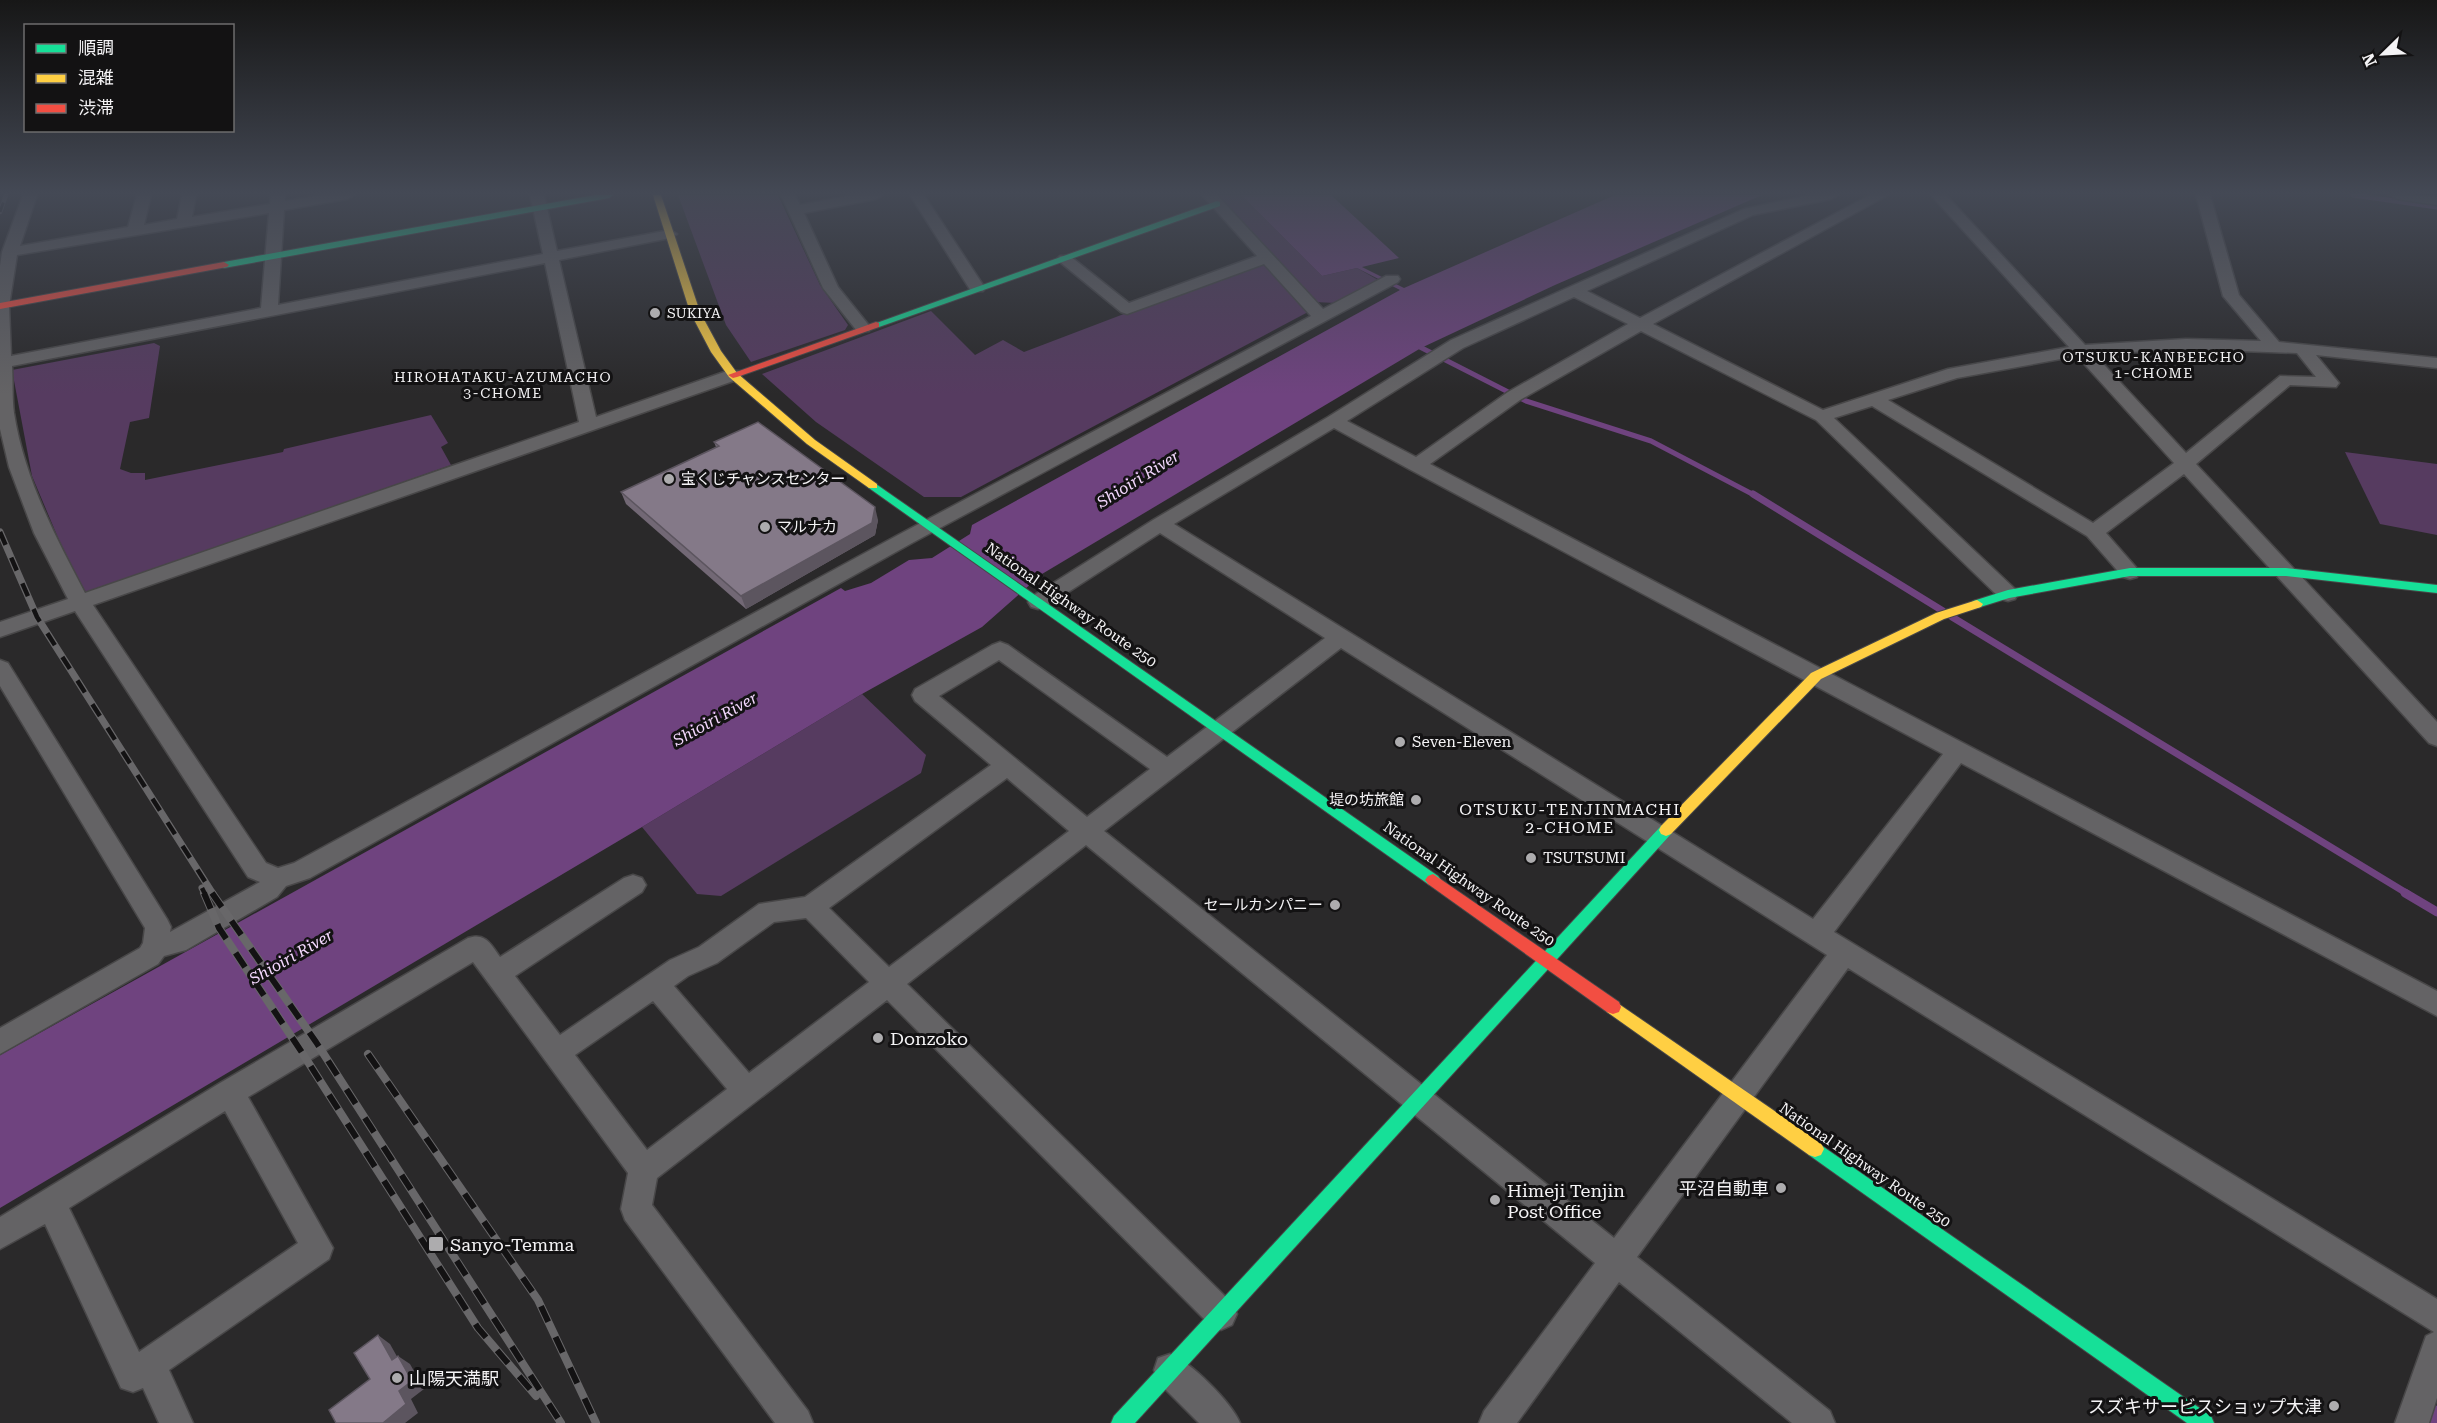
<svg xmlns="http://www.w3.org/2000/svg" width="2437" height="1423" font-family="'Roboto Serif','Noto Sans JP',serif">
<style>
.green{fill:#563b60}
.water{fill:#6f437f}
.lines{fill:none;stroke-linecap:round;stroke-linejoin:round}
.stream-far2{stroke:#6f437f;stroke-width:5}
.stream-far1{stroke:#6f437f;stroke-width:7}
.stream{stroke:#6f437f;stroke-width:9}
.street-casing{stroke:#484748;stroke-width:3}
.fast-casing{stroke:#484748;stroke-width:2}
.slow-casing{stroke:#484748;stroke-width:2}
.jam-casing{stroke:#484748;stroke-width:2}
.street{fill:#646365;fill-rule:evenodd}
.fast{fill:#16e098;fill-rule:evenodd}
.slow{fill:#ffcf43;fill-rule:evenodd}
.jam{fill:#f24e42;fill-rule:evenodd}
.rail-far2-casing{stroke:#686769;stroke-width:4.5}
.rail-far1-casing{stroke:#686769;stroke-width:7}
.rail-casing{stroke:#686769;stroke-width:8}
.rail-far2{stroke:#131213;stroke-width:3;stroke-dasharray:10;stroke-linecap:butt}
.rail-far1{stroke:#131213;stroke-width:4.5;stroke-dasharray:14;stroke-linecap:butt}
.rail{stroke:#131213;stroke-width:6;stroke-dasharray:17;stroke-linecap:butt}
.wall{fill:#726875}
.shaded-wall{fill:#5c555f}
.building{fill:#847988;stroke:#5c555f;stroke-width:1.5}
.poi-dot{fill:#adacae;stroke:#131213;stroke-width:2}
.labels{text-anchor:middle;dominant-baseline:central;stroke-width:6;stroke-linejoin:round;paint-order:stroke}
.far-poi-label{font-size:14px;fill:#f4f3f5;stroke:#131213;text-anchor:start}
.far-neighbourhood-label{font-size:14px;letter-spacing:1.5px;fill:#f4f3f5;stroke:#131213}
.poi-label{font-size:15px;fill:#f4f3f5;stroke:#131213;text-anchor:start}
.street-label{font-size:15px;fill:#f4f3f5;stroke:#131213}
.water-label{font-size:16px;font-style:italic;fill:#f4d8fe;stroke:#131213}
.neighbourhood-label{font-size:16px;letter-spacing:1.5px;fill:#f4f3f5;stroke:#131213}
.near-poi-label{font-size:18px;fill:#f4f3f5;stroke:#131213;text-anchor:start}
</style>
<rect width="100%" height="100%" fill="#2a292a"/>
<!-- green -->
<g class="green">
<path d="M678,195H778L820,285L848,325L845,330L751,362L726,325Z"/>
<path d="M1215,195H1241L1322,276L1357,268L1378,280L1336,303L1314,302Z"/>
<path d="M1263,261L1308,312L961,497H924L816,422L762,374L931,311L975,355L1003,340L1024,352Z"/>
<path d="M154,343L160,346L149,418L130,422L120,469L131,473H145V480L283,452L284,449L431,415L448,443L441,447L451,465L92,592L80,590L32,476L12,370Z"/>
<path d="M2345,452L2437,464V535L2380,524Z"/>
<path d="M862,694L926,755L921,773L721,896L697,894L642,827Z"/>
</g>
<!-- water -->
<path class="water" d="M1241,195H1331L1399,258L1362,267L1404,288L1615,195H1762L1555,285L1421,348L1042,574L982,627L862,694L642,827L0,1208V1055L841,588L845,591L871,583L909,560L932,558L970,534L972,525L1400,290L1357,268L1322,276Z"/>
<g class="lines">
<!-- stream-far2 -->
<g class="stream-far2">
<path d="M2353,195L2437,207"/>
<path d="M1414,344L1526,401L1651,441L1756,496"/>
</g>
<!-- stream-far1 -->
<g class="stream-far1">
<path d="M1753,494L1943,611"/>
<path d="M1952,617L2408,894"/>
</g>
<!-- stream -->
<g class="stream">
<path d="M2405,893L2437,912"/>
<path d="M2433,1423L2437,1410"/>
</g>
<!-- street casing -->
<g class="street-casing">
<g id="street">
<path d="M23,195H37L20,246L128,227L137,195H151L144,225L177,219L182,195H196L192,217L270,204L271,195H285V201L322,195H354L347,199L284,210L278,305L543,254L530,195H544L557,251L670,230L677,234L670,238L559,260L596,417L727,371H739L742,375L739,379L93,605L266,863L278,868L294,863L898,535L1311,316L1264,264L1127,314L1121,312L1060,262L1057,259L1060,256H1070L1129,303L1257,256L1202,195H1217L1323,309L1386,276H1398L1400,279L1398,282L912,543L310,878L286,886L277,897L186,950L164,956L158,964L0,1054V1028L140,948L143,943L145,928L0,686V660L8,663L167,919L171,927L170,932L260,882L248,877L75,611L0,637V622L68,599L34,533L9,467L0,429V266L2,252ZM269,213L261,308L11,356L9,306L17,255ZM545,263L579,422L85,593C55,536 24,477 14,413C12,398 13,382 12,366Z"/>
<path d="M781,195H795L800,205L853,195H883L876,199L804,213L838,287L871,328L869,331H857L823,288Z"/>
<path d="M910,195H924L985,288L983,291H971Z"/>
<path d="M1810,195H1838L1831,199L1753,215L1587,291L1640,318L1870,195H1888L1653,324L1823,410L1948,369L2069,347L1931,195H1946L2085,345L2186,339L2261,341L2223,296L2196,195H2210L2239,295L2279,342L2437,358V368L2316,355L2339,383L2336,387L2290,385L2196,464L2437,722V746L2429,743L2184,474L2106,533L2140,572L2137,577L2130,579L2123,577L2087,536L1872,406L1834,418L2015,589L2018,594L2015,599L2008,601L2001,599L1816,420L1641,331L1520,400L1430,464L2437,991V1016L1961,763L1834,932L2437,1299V1398L2429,1423H2395L2426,1336L2434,1332L1848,968L1637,1257L1830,1411L1835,1423H1792L1619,1282L1517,1423H1479L1484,1411L1595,1263L1086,845L907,984L1232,1303L1237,1314L1232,1325L1221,1330L1210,1325L887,1000L657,1178L652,1205L808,1411L813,1423H775L625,1220L621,1209L628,1173L473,962L248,1097L333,1248L329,1259L169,1370L193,1423H159L143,1388L133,1392L121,1388L45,1224L0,1249V1217L220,1083L468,938C485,932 491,944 500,957L624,878L633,875L642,878L646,885L642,892L515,976L560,1035L670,960L699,947L759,904L805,897L991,765L915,701L912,695L915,689L992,645L1000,642L1008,645L1167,757L1325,638L1160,533L1045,607L1038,609L1031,607L1028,602L1031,597L1153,520L1328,417L1451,340L1744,209ZM1574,297L1628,324L1508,392L1416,457L1347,421L1463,348ZM2186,349L2297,353L2316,377L2280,376L2186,453L2094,354ZM2077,356L2174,463L2093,523L1888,400L1957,378ZM1334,428L1409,469L1943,754L1813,919L1174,524ZM1341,648L1827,955L1614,1238L1104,831ZM999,660L1150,769L1087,817L939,696ZM1007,778L1069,831L889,967L829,908ZM806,918L869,982L749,1073L674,986L688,976L717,963L774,922ZM653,1001L727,1089L647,1150L575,1055ZM225,1111L298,1243L139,1352L69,1208Z"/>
<path d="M2390,195L2437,197V205L2397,199Z"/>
<path d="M1170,1354C1191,1362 1231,1402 1240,1423H1199L1158,1382L1154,1370L1158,1358Z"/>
</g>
</g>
<!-- fast casing -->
<g class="fast-casing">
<g id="fast">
<path d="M595,195H613L609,198L224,268L219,265L224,262Z"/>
<path d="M1217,201L1220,202V206L879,327L871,325Z"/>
<path d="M873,482L1438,876L1441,880L1438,884L1433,886L1428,884L869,488L867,486Z"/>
<path d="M2130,568H2286L2437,585V593L2286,576H2130L2009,598L1977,608L1971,604L1973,601L2008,590Z"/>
<path d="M1666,824L1671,826L1673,830L1671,834L1135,1423H1111L1114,1416L1661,826Z"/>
<path d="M1815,1141L2211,1416L2214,1423H2187L1809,1155L1806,1149L1809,1143Z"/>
</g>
</g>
<!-- slow casing -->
<g class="slow-casing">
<g id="slow">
<path d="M653,195H661L700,312L721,351L737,373L815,440L877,484V488H869L807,444L729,377L711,352L690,312Z"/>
<path d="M1977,600L1983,604L1981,607L1944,619L1821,679L1671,834L1666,836L1661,834L1659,830L1661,826L1811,673L1936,613Z"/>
<path d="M1613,1000L1821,1143L1824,1149L1821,1155L1815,1157L1809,1155L1607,1012L1605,1007L1607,1002Z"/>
</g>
</g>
<!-- jam casing -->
<g class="jam-casing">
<g id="jam">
<path d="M224,262L229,265L227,267L0,309V303Z"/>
<path d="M876,322L879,323V327L737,377L733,378L728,375Z"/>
<path d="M1433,874L1619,1002L1621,1007L1619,1012L1613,1014L1607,1012L1428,884L1425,880L1428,876Z"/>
</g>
</g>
<!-- street -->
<use href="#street" class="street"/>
<!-- fast -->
<use href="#fast" class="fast"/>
<!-- slow -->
<use href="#slow" class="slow"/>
<!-- jam -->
<use href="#jam" class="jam"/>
<!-- rail-far2 casing -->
<g class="rail-far2-casing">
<path id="rail-far2" d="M0,212L6,195"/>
</g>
<!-- rail-far1 casing -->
<g class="rail-far1-casing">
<g id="rail-far1">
<path d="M0,532L37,617L213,894"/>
<path d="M202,888L205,894"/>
</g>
</g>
<!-- rail casing -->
<g class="rail-casing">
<g id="rail">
<path d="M204,893L219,928L301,1051L478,1328L536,1396"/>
<path d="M212,893L316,1042L561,1423"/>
<path d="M368,1054L538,1300L596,1423"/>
</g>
</g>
<!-- rail-far2 -->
<use href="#rail-far2" class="rail-far2"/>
<!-- rail-far1 -->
<use href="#rail-far1" class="rail-far1"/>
<!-- rail -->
<use href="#rail" class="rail"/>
</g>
<!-- wall -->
<path class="wall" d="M714,442L878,520L875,535L746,609L626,504L621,492L716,447Z"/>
<!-- shaded-wall -->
<g class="shaded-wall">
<path d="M875,507L878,520L875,535L746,609L741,596Z"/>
<path d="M378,1335L390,1344L404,1369L392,1360Z"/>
<path d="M398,1356L410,1364L424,1389L411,1399L418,1413L405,1423H383L399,1391Z"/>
</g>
<!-- building -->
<g class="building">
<path d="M758,422L875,507L872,523L741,596L621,492L719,446L714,442Z"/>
<path d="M378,1335L392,1360L398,1356L412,1381L399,1391L406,1404L383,1423H336L329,1410L370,1379L354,1353Z"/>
</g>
<!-- sky -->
<linearGradient id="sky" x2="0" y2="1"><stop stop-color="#171717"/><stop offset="0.49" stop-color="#444955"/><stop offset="1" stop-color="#444955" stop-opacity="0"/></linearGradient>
<rect width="2437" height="394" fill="url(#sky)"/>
<!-- markers -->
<g class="poi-dot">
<circle cx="655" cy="313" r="6"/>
<circle cx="669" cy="479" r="6"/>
<circle cx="765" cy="527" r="6"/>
<circle cx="1400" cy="742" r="6"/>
<circle cx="1416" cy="800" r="6"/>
<circle cx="1531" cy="858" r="6"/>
<circle cx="1335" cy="905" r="6"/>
<circle cx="878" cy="1038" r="6"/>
<circle cx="1781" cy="1188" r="6"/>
<circle cx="1495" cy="1200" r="6"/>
<rect x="428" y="1236" width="16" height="16" rx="3"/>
<circle cx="397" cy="1378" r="6"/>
<circle cx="2334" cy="1406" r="6"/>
</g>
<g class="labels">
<!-- far-poi labels -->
<g class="far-poi-label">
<text x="667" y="313">SUKIYA</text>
</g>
<!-- far-neighbourhood labels -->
<g class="far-neighbourhood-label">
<text x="2154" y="357">OTSUKU-KANBEECHO<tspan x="2154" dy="16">1-CHOME</tspan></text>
<text x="503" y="377">HIROHATAKU-AZUMACHO<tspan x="503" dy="16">3-CHOME</tspan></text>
</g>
<!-- poi labels -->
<g class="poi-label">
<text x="681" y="479">宝くじチャンスセンター</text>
<text x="777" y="527">マルナカ</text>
<text x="1412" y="742">Seven-Eleven</text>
<text x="1404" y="800" text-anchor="end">堤の坊旅館</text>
<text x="1543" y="858">TSUTSUMI</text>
<text x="1323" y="905" text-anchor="end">セールカンパニー</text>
</g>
<!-- street labels -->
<g class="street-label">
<text transform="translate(1071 605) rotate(35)">National Highway Route 250</text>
<text transform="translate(1469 884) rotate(35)">National Highway Route 250</text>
<text transform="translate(1865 1165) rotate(35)">National Highway Route 250</text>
</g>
<!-- water labels -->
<g class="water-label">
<text transform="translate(1138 479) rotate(-32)">Shioiri River</text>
<text transform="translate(715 719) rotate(-29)">Shioiri River</text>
<text transform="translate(291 957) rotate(-30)">Shioiri River</text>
</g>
<!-- neighbourhood labels -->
<g class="neighbourhood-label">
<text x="1570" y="809">OTSUKU-TENJINMACHI<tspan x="1570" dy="18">2-CHOME</tspan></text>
</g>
<!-- near-poi labels -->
<g class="near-poi-label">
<text x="890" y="1038">Donzoko</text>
<text x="1769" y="1188" text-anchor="end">平沼自動車</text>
<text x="1507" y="1190">Himeji Tenjin<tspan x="1507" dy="21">Post Office</tspan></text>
<text x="450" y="1244">Sanyo-Temma</text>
<text x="409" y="1378">山陽天満駅</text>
<text x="2322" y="1406" text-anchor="end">スズキサービスショップ大津</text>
</g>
</g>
<!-- legend -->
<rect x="24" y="24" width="210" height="108" fill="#131213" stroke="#6d6c6d" stroke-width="1.5"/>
<rect x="36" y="44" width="30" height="9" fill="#16e098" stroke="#6d6c6d" stroke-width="1.5"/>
<text x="78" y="54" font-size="18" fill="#f4f3f5">順調</text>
<rect x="36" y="74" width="30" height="9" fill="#ffcf43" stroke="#6d6c6d" stroke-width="1.5"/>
<text x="78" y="84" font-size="18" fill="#f4f3f5">混雑</text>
<rect x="36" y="104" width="30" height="9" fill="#f24e42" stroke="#6d6c6d" stroke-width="1.5"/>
<text x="78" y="114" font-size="18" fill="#f4f3f5">渋滞</text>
<!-- north arrow -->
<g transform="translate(2383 54) rotate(246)" stroke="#131213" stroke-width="4.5" paint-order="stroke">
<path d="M0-4.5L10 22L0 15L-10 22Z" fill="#f4f3f5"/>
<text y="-9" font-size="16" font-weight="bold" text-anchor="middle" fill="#f4f3f5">N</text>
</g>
</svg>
